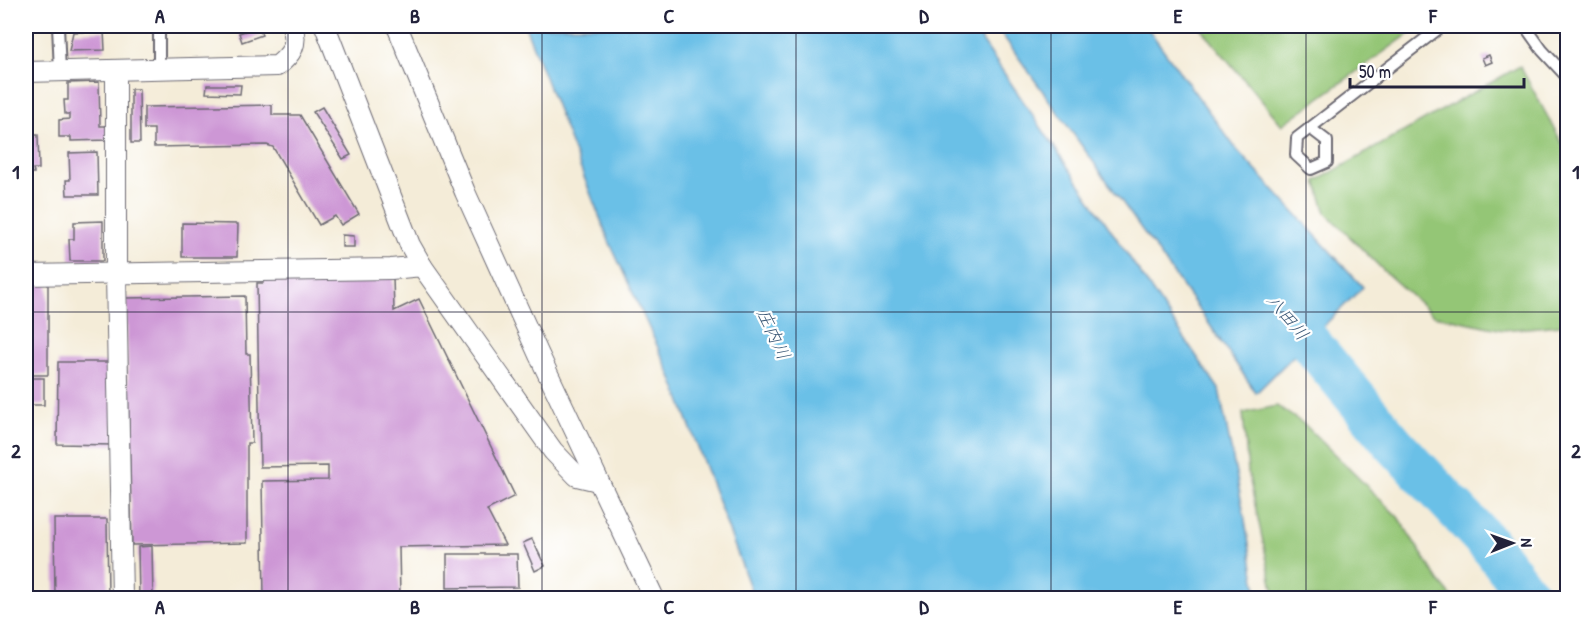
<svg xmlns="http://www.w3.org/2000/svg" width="1593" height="624" font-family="'Patrick Hand','Klee One',sans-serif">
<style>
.green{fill:#94c676;stroke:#5b7458;stroke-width:1.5}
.water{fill:#6bc0e7;stroke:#467191;stroke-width:1.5}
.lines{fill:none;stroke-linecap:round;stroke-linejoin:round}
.river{stroke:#6bc0e7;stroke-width:42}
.building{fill:#cd97d5}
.service-casing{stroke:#6c6972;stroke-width:14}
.minor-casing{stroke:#6c6972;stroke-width:22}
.service{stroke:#fff;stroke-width:10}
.minor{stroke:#fff;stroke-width:20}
.grid{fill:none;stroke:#22223b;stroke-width:1.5;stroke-opacity:0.55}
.labels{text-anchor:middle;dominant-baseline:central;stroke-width:4.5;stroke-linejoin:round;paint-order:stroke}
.water-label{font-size:18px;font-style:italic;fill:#3c5977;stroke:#fff}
.neatline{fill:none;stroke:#22223b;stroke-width:2}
.grid-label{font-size:20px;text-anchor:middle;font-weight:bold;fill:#22223b}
</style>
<rect width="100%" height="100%" fill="#fff"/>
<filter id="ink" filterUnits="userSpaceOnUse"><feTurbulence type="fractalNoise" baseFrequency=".0167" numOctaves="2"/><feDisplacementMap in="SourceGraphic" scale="12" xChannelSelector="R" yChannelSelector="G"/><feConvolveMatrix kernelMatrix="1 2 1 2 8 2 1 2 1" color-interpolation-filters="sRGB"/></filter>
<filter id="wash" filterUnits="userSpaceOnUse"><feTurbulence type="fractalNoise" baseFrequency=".008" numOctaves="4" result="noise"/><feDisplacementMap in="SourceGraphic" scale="24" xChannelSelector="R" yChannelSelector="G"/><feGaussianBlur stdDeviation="1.35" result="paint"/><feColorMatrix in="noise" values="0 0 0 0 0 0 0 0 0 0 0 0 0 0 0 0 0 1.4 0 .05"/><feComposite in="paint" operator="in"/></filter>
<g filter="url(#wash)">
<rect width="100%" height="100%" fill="#f4ecd8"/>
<!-- green -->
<g class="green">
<path d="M1199,26H1420L1282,125Z"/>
<path d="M1520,66L1567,152V323L1561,325L1503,330L1433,315L1385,272L1326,213L1316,181Z"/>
<path d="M1277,406L1304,424L1398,517L1439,581L1453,598H1275L1248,472L1243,413Z"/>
</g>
<!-- water -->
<g class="water">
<path d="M525,26H972L1219,389L1244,514L1258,598H754L672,378L609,241Z"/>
<path d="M996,26H1146L1237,150L1363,287L1256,393L1203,315Z"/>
</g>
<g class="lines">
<!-- river -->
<path class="river" d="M1272,297L1394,444L1493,549L1524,591L1531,598"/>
</g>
<g id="blocks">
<!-- building -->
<g class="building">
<path d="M259,27L262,35L242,42L239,33Z"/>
<path d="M104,31L105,50L69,51L73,32Z"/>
<path d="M1489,55L1492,62L1485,65L1482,58Z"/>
<path d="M99,82L100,126H108V140L71,141V137H59V120L69,119V114H65L64,100H68V83Z"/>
<path d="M207,85H241L240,94L206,93Z"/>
<path d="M131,89H139L140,143H131Z"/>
<path d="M272,105V115H300L359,214L341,225L335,216L319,225L273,147L267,145L154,147V129H144V107Z"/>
<path d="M322,107L351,155L343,159L313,112Z"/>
<path d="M26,135H38L39,169H33L34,173H26Z"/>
<path d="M97,152L98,195H67L66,180H70L69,153Z"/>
<path d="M103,221V261H70L69,239H74V222Z"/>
<path d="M182,223L238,224L237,257H182Z"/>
<path d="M342,235L354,236V247H342Z"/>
<path d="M393,277L394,311L419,299L515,496L487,510L505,545L399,547L400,597L264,598L262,481L328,480V466L260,467L257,283H263V278Z"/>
<rect x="26" y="281" width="22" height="94"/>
<path d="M245,296L246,354H250L252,443H247V543L132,545L126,298Z"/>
<path d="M58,362H115L114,445L57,444Z"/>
<rect x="26" y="378" width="18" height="27"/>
<path d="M54,519H107L108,598H55Z"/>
<path d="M532,539L545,566L535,571L523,543Z"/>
<path d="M152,546L153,598H139L138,547Z"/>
<path d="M447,554H517L518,587L447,588Z"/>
<rect x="444" y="596" width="48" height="2"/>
</g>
</g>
</g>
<g filter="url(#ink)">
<use href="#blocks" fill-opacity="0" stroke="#6c6972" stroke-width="1.5"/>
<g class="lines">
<!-- service casing -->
<g class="service-casing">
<g id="service">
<path d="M58,26L60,72"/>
<path d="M159,26V69"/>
<path d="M1525,26L1542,50L1568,78"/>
<path d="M1310,128L1327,141V162L1311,169L1296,155L1297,138L1310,128L1442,26"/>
</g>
</g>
<!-- minor casing -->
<g class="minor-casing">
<g id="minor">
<path d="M325,26L410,245L422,266"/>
<path d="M397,26L465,192L539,355L654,598"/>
<path d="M116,70V274L122,598"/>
<path d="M26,72L277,66C291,55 299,44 292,26"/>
<path d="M26,275L391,269L422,266L553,451L577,476L598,481"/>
</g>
</g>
<!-- service -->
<use href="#service" class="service"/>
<!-- minor -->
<use href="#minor" class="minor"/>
</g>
</g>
<!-- grid -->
<path class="grid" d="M288,26V598M542,26V598M796,26V598M1051,26V598M1306,26V598M26,312H1568"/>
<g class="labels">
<!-- water labels -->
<g class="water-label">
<text transform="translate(1288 317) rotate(50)">八田川</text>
<text transform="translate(774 334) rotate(65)">庄内川</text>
</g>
</g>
<!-- margin -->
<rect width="1593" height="624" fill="none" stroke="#fff" stroke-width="66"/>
<!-- north arrow -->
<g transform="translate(1512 543) rotate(89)" stroke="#ffffff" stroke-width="4.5" paint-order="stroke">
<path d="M0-4.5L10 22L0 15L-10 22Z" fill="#22223b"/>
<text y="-9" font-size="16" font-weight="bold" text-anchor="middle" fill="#22223b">N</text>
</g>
<!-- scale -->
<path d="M1350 78v9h174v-9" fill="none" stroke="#22223b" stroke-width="3"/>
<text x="1359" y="78" font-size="18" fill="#22223b" stroke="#ffffff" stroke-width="4.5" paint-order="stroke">50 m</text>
<rect x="33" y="33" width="1527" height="558" class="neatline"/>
<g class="grid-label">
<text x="160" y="23">A</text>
<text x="415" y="23">B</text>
<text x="669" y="23">C</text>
<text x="924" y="23">D</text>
<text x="1178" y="23">E</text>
<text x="1433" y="23">F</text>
<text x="16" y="179">1</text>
<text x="1576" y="179">1</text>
<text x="16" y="458">2</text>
<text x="1576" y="458">2</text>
<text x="160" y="614">A</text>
<text x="415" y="614">B</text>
<text x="669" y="614">C</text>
<text x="924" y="614">D</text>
<text x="1178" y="614">E</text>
<text x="1433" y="614">F</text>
</g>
</svg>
